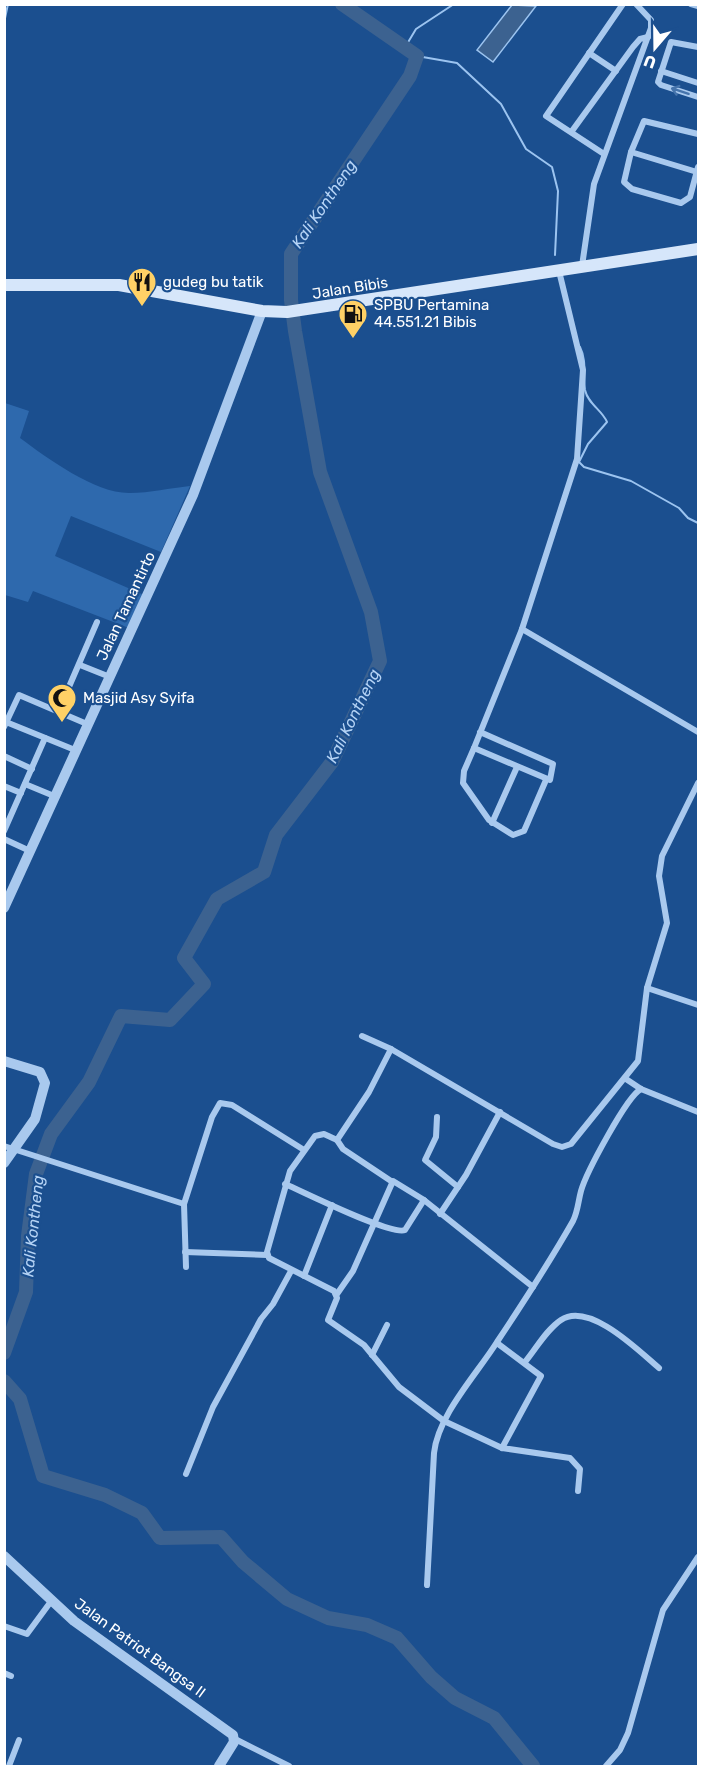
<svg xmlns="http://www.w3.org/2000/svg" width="703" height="1771" font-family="Rubik,sans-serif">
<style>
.green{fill:#2e69ad}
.water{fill:#3c6290;stroke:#9cc4f0;stroke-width:1.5}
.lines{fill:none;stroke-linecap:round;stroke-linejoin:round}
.stream{stroke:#9cc4f0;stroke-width:2}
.river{stroke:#3c6290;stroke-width:14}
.minor{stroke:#a9c9ee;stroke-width:6}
.tertiary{stroke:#a9c9ee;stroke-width:10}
.secondary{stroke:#d6e6fa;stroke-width:12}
.oneway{stroke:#4674ac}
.labels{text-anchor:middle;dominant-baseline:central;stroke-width:4.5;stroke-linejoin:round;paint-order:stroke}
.poi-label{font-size:15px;fill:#fff;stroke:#1b4f8f;text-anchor:start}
.street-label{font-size:15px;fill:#fff;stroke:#1b4f8f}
.water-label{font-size:16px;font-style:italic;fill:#b5d3f5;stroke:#1b4f8f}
</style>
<rect width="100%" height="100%" fill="#1b4f8f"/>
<!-- green -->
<path class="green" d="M5,403L29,411L20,438C47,458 96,494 130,493C150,493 170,488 190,486L161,552L71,516L55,556L144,595L129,628L33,591L28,602L5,595Z"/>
<!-- water -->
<path class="water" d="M512,5L536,6L493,62L477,50Z"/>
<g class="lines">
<!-- stream -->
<g class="stream">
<path d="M4,23L8,4"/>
<path d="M404,49L416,29L454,4"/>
<path d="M417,56L457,63L501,104L526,149L552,167L558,191L555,255"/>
<path d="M580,347C587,361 583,375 585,390C588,404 602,410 607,422L588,444L579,462L584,467L631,481L679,508L688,518L698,523"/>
</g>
<!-- river -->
<g class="river">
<path d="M4,1353L26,1292L28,1236L36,1174L51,1134L89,1082L121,1016L170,1020L204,984L184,958L217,899L264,872L276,835L332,762L380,661L371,612L320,472L295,331L291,300V254L410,76L417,56L342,4"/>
<path d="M4,1381L20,1399L43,1476L105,1495L142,1513L160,1538L221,1537L243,1562L287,1599L328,1618L367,1625L397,1638L431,1677L455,1698L494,1718L533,1766"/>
</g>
<!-- minor -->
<g class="minor">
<path d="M691,4L698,6"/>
<path d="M698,47L671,42L658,82L661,85L698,97"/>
<path d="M589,53L616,71"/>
<path d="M661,71L698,83"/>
<path d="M572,131L633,47L640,39L648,37"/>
<path d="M698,134L644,121L631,152L624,182L632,189L681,203L690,197L698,167"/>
<path d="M631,152L697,172"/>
<path d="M604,154L546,116L623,4"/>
<path d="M582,266L594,184L651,28V20L636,4"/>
<path d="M522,629L698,732"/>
<path d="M80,665L110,677"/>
<path d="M62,703L97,622"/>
<path d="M6,722L75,750"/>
<path d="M4,727L19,695L87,724"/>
<path d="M480,732L553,764L550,780L474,748L522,629L577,459L583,370L559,271"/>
<path d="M474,748L464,771L463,783L489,820L513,835L524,831L546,780"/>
<path d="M4,756L32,769"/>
<path d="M25,784L54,796"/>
<path d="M4,786L21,793"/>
<path d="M492,823L517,767"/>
<path d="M4,831L45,738"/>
<path d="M4,839L30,851"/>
<path d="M647,988L698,1005"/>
<path d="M362,1036L391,1049L553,1144L562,1147L571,1144L638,1061L647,988L667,923L659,876L662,856L698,783"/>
<path d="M626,1079L641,1089L698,1112"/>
<path d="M437,1117L436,1137L425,1160L458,1187"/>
<path d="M337,1140L324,1134L315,1136L290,1171L267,1252L269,1258L334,1291L337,1298L328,1320L364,1345L399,1387L444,1421L502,1448L570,1458L580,1469L578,1491"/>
<path d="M4,1146L184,1204"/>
<path d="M391,1181L343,1149L337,1140L369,1092L391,1049"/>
<path d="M285,1184C304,1192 391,1236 405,1230L424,1200"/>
<path d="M440,1214L466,1175L500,1112"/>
<path d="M185,1252L267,1255"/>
<path d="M186,1267L184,1204L212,1117L220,1103L232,1105L304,1150"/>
<path d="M304,1276L332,1205"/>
<path d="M337,1294L353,1271L393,1181L424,1200L533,1287"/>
<path d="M497,1343L541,1376L502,1448"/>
<path d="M372,1355L387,1325"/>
<path d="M525,1362C536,1349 546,1330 561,1320C589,1301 639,1351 659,1368"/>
<path d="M186,1474L213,1407L261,1319L273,1304L291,1271"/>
<path d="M427,1585L434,1453C438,1415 477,1374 497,1342C523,1303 549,1263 573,1221C578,1211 578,1202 581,1191C586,1173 627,1096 641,1089"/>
<path d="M4,1626L27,1634L52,1600"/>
<path d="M4,1673L11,1676"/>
<path d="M235,1739L289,1766"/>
<path d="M9,1766L19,1740"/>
<path d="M606,1766L620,1750L628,1733L663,1610L698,1557"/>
</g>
<!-- tertiary -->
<g class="tertiary">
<path d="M4,908L193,495L262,311"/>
<path d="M4,1061L40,1072L45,1083L35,1119L4,1163"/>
<path d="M4,1556L74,1621L233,1735L234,1742L219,1766"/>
</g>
<!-- secondary -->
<path class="secondary" d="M4,285H119L262,311L287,312L698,249"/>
</g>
<!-- one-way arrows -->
<defs><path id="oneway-shaft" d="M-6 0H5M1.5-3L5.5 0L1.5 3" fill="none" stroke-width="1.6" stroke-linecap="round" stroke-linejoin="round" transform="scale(1.5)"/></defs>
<use class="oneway" href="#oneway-shaft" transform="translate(680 91) rotate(-162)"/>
<!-- icons -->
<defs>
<g id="restaurant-pin" transform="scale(1.5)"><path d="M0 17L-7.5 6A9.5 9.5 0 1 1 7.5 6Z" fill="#ffd166" stroke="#1b4f8f"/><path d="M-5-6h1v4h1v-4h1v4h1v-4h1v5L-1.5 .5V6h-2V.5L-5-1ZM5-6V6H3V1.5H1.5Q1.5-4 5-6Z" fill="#111"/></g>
<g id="fuel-pin" transform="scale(1.5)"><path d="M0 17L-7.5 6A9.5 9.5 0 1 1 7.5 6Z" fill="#ffd166" stroke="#1b4f8f"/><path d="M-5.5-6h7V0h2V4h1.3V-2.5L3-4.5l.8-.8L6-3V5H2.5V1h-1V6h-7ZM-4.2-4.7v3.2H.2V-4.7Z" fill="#111"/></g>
<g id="mosque-pin" transform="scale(1.5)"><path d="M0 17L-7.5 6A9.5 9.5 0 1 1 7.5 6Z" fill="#ffd166" stroke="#1b4f8f"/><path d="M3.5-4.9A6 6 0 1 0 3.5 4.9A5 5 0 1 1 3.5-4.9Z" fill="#111"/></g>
</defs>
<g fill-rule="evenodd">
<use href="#restaurant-pin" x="142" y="282"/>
<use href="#fuel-pin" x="353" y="314"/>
<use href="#mosque-pin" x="62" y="698"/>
</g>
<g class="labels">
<!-- poi labels -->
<g class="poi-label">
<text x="163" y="282">gudeg bu tatik</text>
<text x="374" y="305">SPBU Pertamina<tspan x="374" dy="17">44.551.21 Bibis</tspan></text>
<text x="83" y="698">Masjid Asy Syifa</text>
</g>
<!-- street labels -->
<g class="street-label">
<text transform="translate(350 288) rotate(-9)">Jalan Bibis</text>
<text transform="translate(126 606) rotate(-65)">Jalan Tamantirto</text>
<text transform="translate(140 1648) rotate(36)">Jalan Patriot Bangsa II</text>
</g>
<!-- water labels -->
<g class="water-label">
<text transform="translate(324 204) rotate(-56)">Kali Kontheng</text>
<text transform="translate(353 716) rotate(-64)">Kali Kontheng</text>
<text transform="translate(33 1226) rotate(-84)">Kali Kontheng</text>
</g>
</g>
<!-- border -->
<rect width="703" height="1771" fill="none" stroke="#ffffff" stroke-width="12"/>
<!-- north arrow -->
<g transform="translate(655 48) rotate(200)" stroke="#1b4f8f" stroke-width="4.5" paint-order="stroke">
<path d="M0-4.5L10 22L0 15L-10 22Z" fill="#ffffff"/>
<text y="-9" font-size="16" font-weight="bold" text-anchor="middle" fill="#ffffff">U</text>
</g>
</svg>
